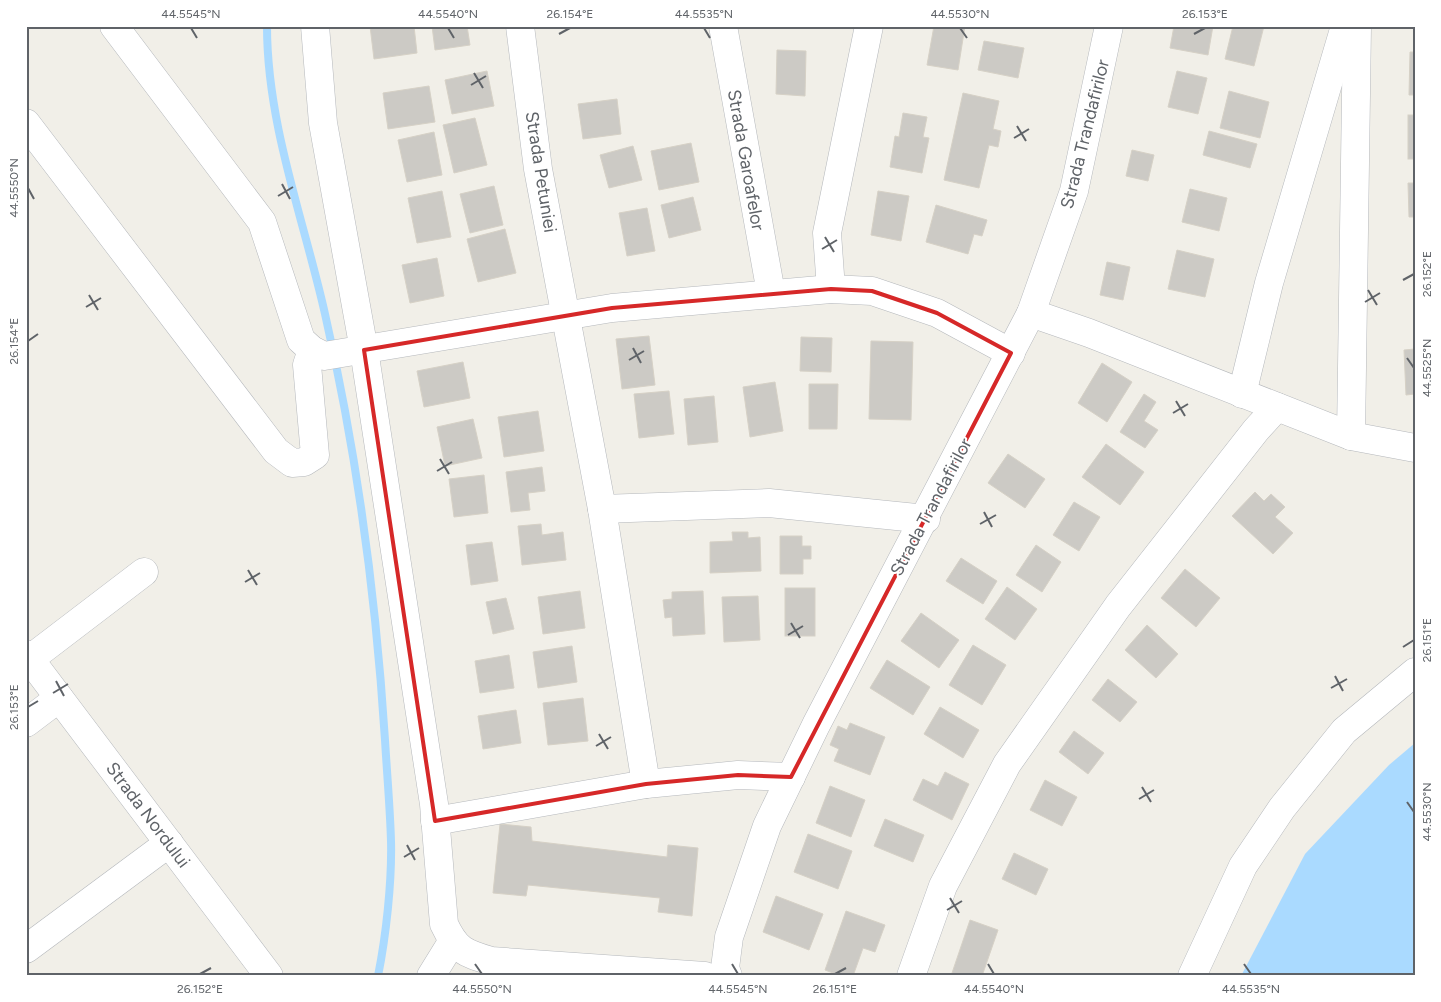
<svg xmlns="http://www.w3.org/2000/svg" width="1441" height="1002" font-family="Figtree,sans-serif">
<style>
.water{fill:#aadaff}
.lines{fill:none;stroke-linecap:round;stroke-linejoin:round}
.stream{stroke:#aadaff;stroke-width:8}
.building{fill:#cccac5;stroke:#d6d1c6}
.minor-casing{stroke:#b5b8bc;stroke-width:29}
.minor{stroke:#fff;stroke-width:28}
.marked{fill:none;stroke:#d62828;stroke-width:4;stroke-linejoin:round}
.ticks{fill:none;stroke:#5f6368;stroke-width:2}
.labels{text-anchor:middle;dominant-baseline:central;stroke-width:4;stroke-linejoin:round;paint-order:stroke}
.street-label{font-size:18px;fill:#5f6368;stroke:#fff}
.neatline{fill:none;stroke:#5f6368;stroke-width:2}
.ticks-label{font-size:12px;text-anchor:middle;fill:#5f6368}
</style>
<rect width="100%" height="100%" fill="#f1efe8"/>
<!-- water -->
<path class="water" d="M1415,743V976H1241L1305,854L1389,765Z"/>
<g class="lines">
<!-- stream -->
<path class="stream" d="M267,26C267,125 304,220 325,314C357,454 376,597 385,740C387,774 390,807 391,841C392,882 386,936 378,976"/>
</g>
<!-- building -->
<g class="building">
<path d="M370,26H414L417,53L374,59Z"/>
<path d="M432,26H467L470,45L435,50Z"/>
<path d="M934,26H965L958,70L927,65Z"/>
<path d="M1174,26H1213L1208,55L1170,48Z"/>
<path d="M1233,26H1264L1254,66L1225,59Z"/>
<path d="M984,41L1024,48L1018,78L978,70Z"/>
<path d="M777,50L806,51L805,96L776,94Z"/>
<path d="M1410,52H1415V95H1409Z"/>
<path d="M487,71L494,106L452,114L445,80Z"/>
<path d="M1177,71L1207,78L1198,114L1168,107Z"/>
<path d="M429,86L435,122L388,129L383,93Z"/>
<path d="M1229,91L1269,102L1260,138L1220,128Z"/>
<path d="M963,93L999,101L993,129L1001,131L998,147L989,145L979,188L944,180Z"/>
<path d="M617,99L621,134L583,139L578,104Z"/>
<path d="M903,113L927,117L923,137L929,138L922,173L890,167L895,136L899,137Z"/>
<rect x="1408" y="115" width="7" height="44"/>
<path d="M475,118L487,165L454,173L443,125Z"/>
<path d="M1209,131L1257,144L1250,168L1203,155Z"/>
<path d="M434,132L442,175L407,182L398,140Z"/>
<path d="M691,143L699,182L659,190L651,151Z"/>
<path d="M633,146L642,180L609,188L600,155Z"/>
<path d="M1132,150L1154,155L1148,181L1126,176Z"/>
<path d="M1408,183H1415V217H1409Z"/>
<path d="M494,186L503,225L470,233L460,194Z"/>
<path d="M1190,189L1227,198L1219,231L1182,222Z"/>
<path d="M442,191L451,237L417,243L408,198Z"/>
<path d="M878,191L909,196L901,241L871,235Z"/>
<path d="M693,197L701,230L669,238L661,205Z"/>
<path d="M936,205L987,220L982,236L974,234L968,254L926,242Z"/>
<path d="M647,208L655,251L627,256L619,213Z"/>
<path d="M505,229L516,273L478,282L467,239Z"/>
<path d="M1177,250L1214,259L1205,297L1168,289Z"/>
<path d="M437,258L444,296L410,303L402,265Z"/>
<path d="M1107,262L1130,267L1123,300L1100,295Z"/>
<path d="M649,336L655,385L622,389L616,339Z"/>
<path d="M801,337L832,338L831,372L800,371Z"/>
<path d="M871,341L913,342L911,420L869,419Z"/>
<path d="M1415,349V394L1406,395L1404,350Z"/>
<path d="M463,362L470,398L424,407L417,371Z"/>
<path d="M1102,363L1132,382L1107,422L1078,403Z"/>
<path d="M775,382L783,431L750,437L743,387Z"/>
<path d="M809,384H838L837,429H809Z"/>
<path d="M669,391L674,434L639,438L634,394Z"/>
<path d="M1144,394L1156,402L1144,421L1158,430L1145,448L1120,432Z"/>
<path d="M714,396L718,442L688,445L684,399Z"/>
<path d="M538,411L544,451L504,457L498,417Z"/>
<path d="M473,419L482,458L445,466L437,427Z"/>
<path d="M1106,444L1144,472L1120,505L1082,477Z"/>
<path d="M1008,454L1045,479L1025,508L988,483Z"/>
<path d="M542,467L545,491L528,493L530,510L511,512L506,472Z"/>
<path d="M484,475L488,513L454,517L449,479Z"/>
<path d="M1255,492L1264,501L1271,494L1285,507L1275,517L1293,533L1273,554L1232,516Z"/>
<path d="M1074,502L1100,517L1079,551L1053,535Z"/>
<path d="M541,524L542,535L563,532L566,560L522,565L518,526Z"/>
<path d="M732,532H748V538L760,537L761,571L710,573V542L733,541Z"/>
<path d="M780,536H802V546H811V559H803V574H780Z"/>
<path d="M492,542L498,581L471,585L466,545Z"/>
<path d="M1036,545L1061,562L1042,592L1016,575Z"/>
<path d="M961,558L997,581L983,604L946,581Z"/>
<path d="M1185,569L1220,598L1196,627L1161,598Z"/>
<path d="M1007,587L1037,609L1015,640L985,619Z"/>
<rect x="785" y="588" width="30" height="48"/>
<path d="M580,591L585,628L543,634L538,597Z"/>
<path d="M703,591L705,634L673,636L672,617L665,618L663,600L672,599V592Z"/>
<path d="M758,596L760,640L724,642L722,597Z"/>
<path d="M506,598L514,629L493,634L486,602Z"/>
<path d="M921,613L959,640L939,668L901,641Z"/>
<path d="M1147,625L1178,654L1156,678L1125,650Z"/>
<path d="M973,645L1006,665L982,705L949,685Z"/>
<path d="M572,646L577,682L538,688L533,652Z"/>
<path d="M509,655L514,688L480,693L475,661Z"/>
<path d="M887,660L930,687L913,715L870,688Z"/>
<path d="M1108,679L1137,702L1120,722L1092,700Z"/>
<path d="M583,698L588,741L548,745L543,703Z"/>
<path d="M940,707L979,730L963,758L924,734Z"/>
<path d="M516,710L521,743L483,749L478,716Z"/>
<path d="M850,723L885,737L870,775L834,761L839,749L830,745L838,726L847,730Z"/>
<path d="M1074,731L1104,753L1088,774L1059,752Z"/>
<path d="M945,772L969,784L952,820L913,800L923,779L938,786Z"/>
<path d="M1045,780L1077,797L1062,826L1030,810Z"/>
<path d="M830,786L865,800L851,837L816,823Z"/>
<path d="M885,819L924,835L913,862L874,846Z"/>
<path d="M500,824L531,827L532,841L667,857L668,845L698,848L692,916L658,912L660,898L528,885L526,896L493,893Z"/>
<path d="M808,834L852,851L838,889L794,872Z"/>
<path d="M1014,853L1048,869L1036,895L1002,879Z"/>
<path d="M776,896L823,914L809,950L763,932Z"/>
<path d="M846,911L885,925L875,952L863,948L853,976H841L825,970Z"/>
<path d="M970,920L998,930L982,976H951Z"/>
</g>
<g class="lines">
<!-- minor casing -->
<g class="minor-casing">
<g id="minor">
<path d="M114,26L262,222L301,340L312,350L324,356L612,308L831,289L872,291L937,313L1011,353"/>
<path d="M315,26L323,123L364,350L434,804L444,924C456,950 464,953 491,961L705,976"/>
<path d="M520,26L538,169L602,509L646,784L738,775L791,777"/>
<path d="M723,26L771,293"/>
<path d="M26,123L276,451L292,463L304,462L315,455L307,365L312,350"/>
<path d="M831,289L827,233L869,26"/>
<path d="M1031,313L1089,333L1351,436L1415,448"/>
<path d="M1242,394L1269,283L1345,26"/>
<path d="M1351,436L1357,26"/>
<path d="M602,509L769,503L926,519"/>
<path d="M26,654L269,976"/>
<path d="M30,659L144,572"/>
<path d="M26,723L59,698"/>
<path d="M435,821L646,784"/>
<path d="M26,949L169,843"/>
<path d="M431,976L452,942"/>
<path d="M728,976L725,968L729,937L767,826L816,725L1031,313L1074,191L1109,26"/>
<path d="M911,976L943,886L1007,764L1118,606L1256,430L1277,407"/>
<path d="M1192,976L1243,866L1282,808L1344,731L1415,672"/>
</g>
</g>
<!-- minor -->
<use href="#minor" class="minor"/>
</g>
<!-- marked area -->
<path class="marked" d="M831,289L872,291L937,313L1011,353L791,777L738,775L646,784L435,821L364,350L612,308Z"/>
<!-- ticks -->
<path class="ticks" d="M191,28L197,38M448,28L454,38M704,28L710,38M960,28L967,38M559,34L570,28M1194,34L1205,28M474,73L483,88M471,85L486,76M1017,126L1026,141M1014,138L1029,129M282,184L290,199M28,188L34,199M278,196L293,187M825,237L834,252M822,249L837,240M1403,280L1414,274M1368,290L1377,305M89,295L98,310M1365,302L1380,293M86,307L101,298M28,341L38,334M633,348L641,363M1407,358L1414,368M629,360L644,351M1176,401L1185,416M1173,413L1188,404M440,459L449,474M437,471L452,462M984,512L992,527M980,524L996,515M248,570L257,585M245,582L260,573M791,623L800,638M788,635L803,626M1403,647L1414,640M1335,676L1343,691M56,681L64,696M1331,688L1347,679M53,693L68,684M28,707L38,701M599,734L608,749M596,746L611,737M1142,787L1151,802M1139,799L1154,790M1407,802L1414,812M407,845L415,860M404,857L419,848M950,898L959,913M947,910L962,901M475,964L482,974M732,964L738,974M988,964L994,974M1244,964L1251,974M200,974L211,968M835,974L846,968"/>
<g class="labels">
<!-- street labels -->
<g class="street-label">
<text transform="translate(1085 134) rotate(-76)">Strada Trandafirilor</text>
<text transform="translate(746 160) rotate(80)">Strada Garoafelor</text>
<text transform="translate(541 172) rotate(81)">Strada Petuniei</text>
<text transform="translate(931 507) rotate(-62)">Strada Trandafirilor</text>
<text transform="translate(148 815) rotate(53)">Strada Nordului</text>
</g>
</g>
<!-- border -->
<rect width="1441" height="1002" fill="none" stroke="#ffffff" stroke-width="55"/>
<rect x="28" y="28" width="1386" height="946" class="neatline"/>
<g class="ticks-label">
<text x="191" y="18">44.5545°N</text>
<text x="448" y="18">44.5540°N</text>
<text x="570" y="18">26.154°E</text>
<text x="704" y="18">44.5535°N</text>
<text x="960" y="18">44.5530°N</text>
<text x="1205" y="18">26.153°E</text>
<text transform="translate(14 188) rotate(-90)" y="4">44.5550°N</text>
<text transform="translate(1427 274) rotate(-90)" y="4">26.152°E</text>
<text transform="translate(14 341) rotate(-90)" y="4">26.154°E</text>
<text transform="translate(1427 368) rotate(-90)" y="4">44.5525°N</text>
<text transform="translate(1427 640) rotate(-90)" y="4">26.151°E</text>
<text transform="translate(14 707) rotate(-90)" y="4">26.153°E</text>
<text transform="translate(1427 812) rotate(-90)" y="4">44.5530°N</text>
<text x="200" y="993">26.152°E</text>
<text x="482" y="993">44.5550°N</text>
<text x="738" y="993">44.5545°N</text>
<text x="835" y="993">26.151°E</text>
<text x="994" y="993">44.5540°N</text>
<text x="1251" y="993">44.5535°N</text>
</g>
</svg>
